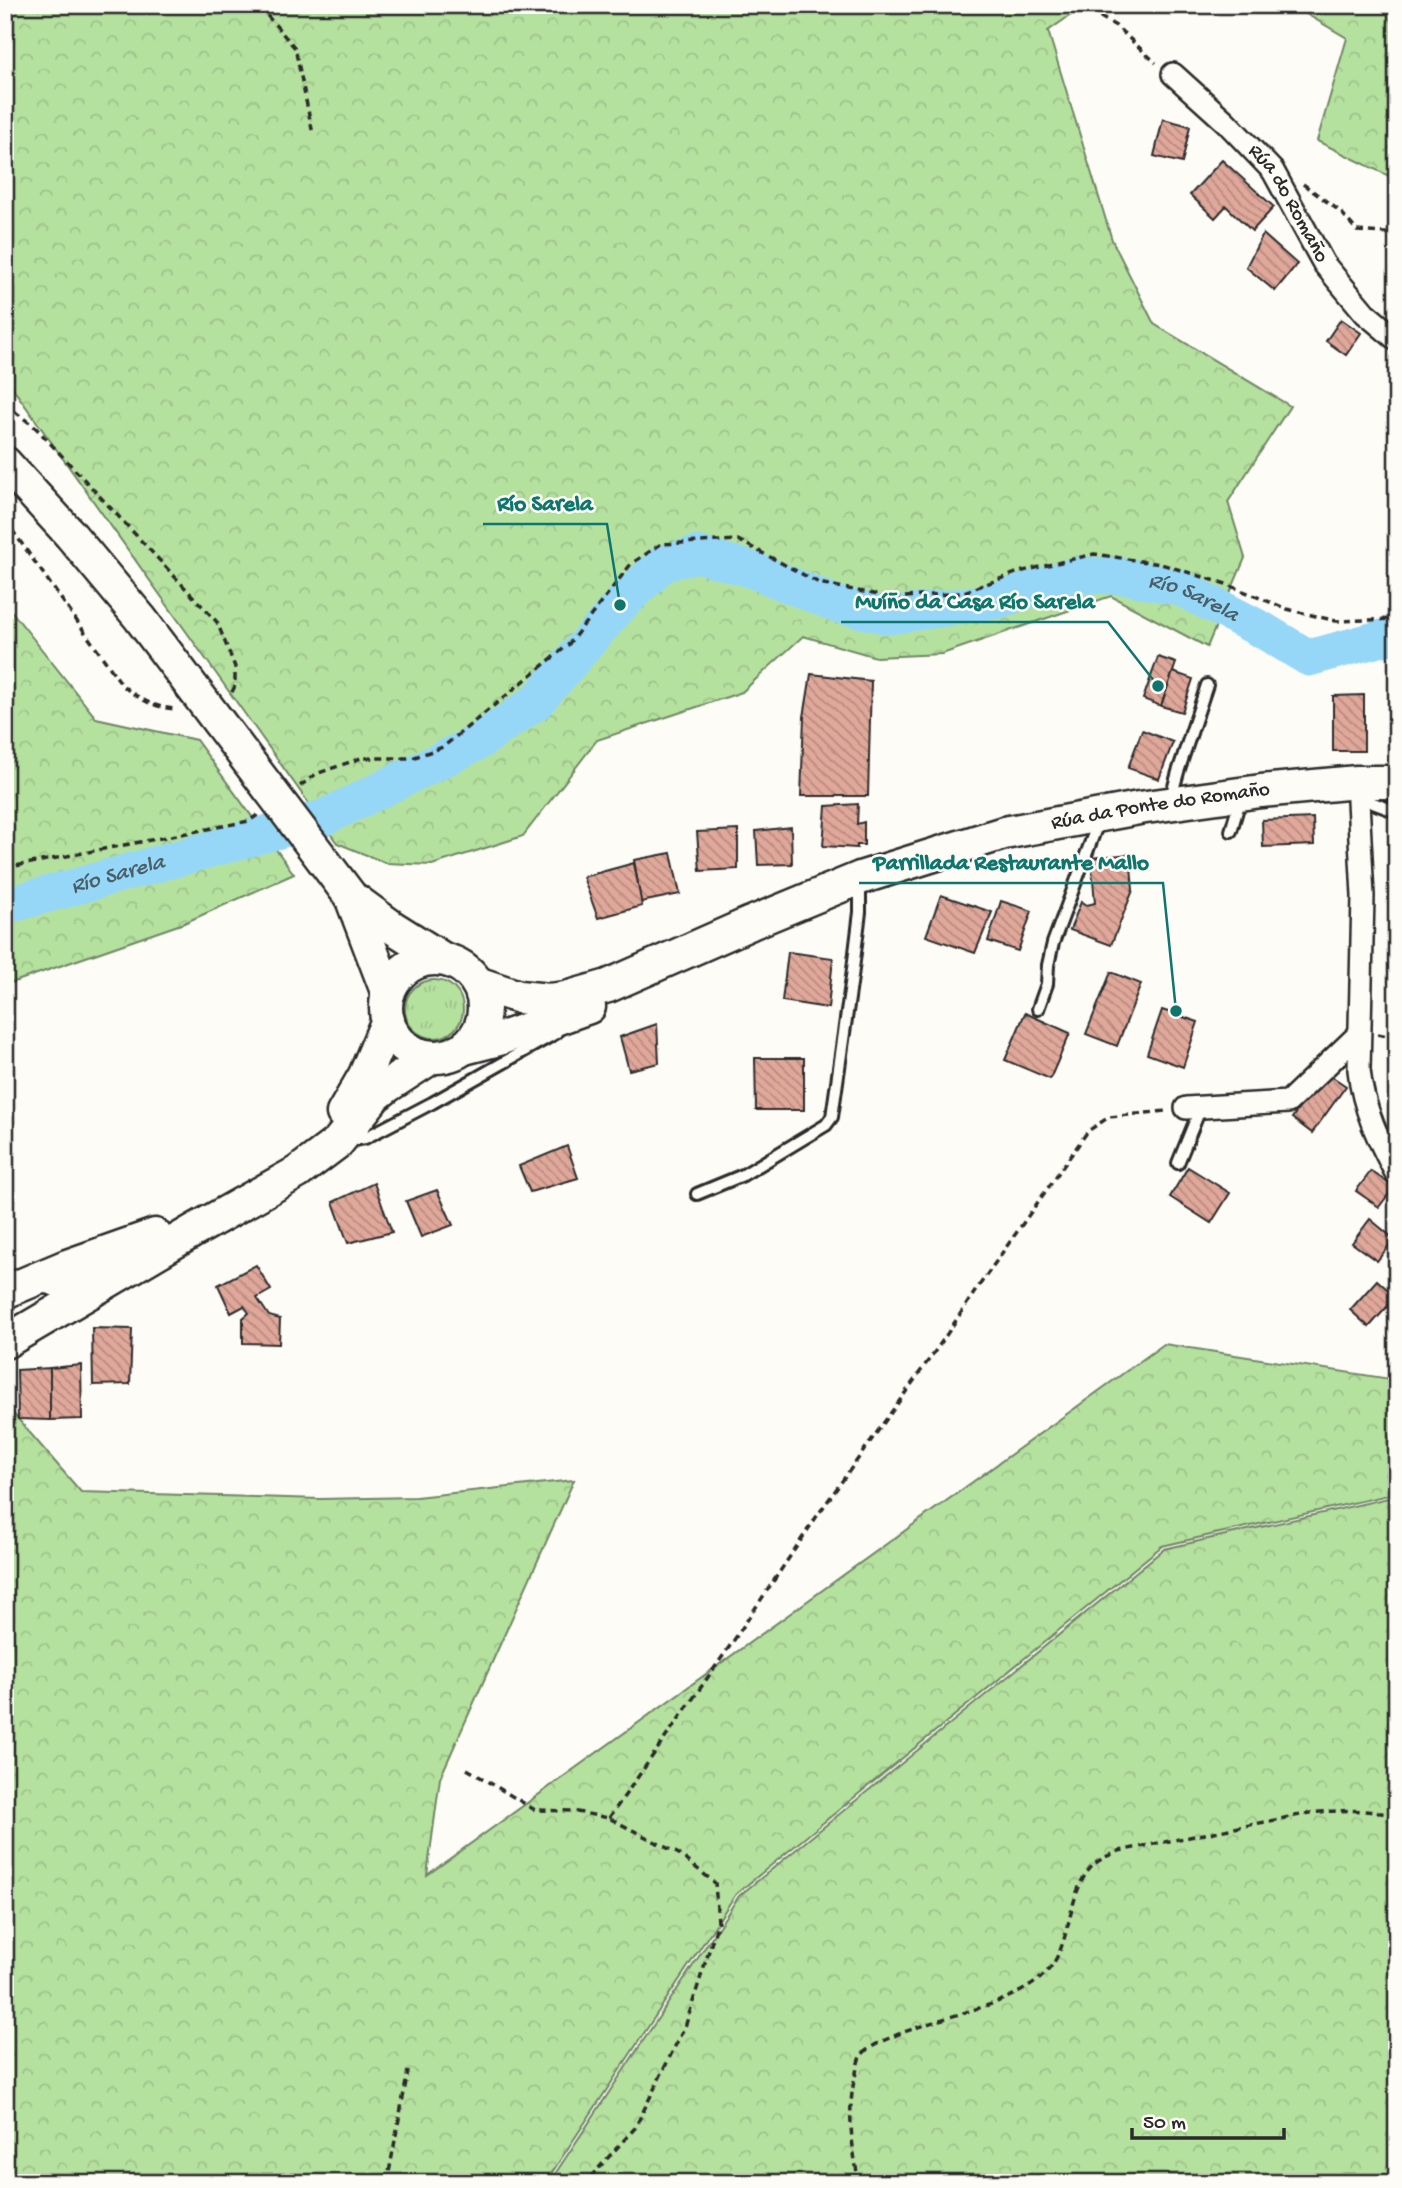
<svg xmlns="http://www.w3.org/2000/svg" width="1402" height="2188" font-family="'Gochi Hand',sans-serif">
<style>
.grass{fill:url(#grass-tufts);stroke:#708665;stroke-width:2}
.forest{fill:url(#forest-crowns);stroke:#708665;stroke-width:2}
.lines{fill:none;stroke-linecap:round;stroke-linejoin:round}
.river{stroke:#96d7f8;stroke-width:37}
.building{fill:url(#building-back-hatch);stroke:#2b2b2b;stroke-width:2}
.lane-casing{stroke:#2b2b2b;stroke-width:16}
.street-casing{stroke:#2b2b2b;stroke-width:26}
.secondary-casing{stroke:#2b2b2b;stroke-width:37}
.path{stroke:#2b2b2b;stroke-width:3.5;stroke-dasharray:7 5;stroke-linecap:butt}
.lane{stroke:#fdfcf7;stroke-width:10}
.street{stroke:#fdfcf7;stroke-width:21}
.secondary{stroke:#fdfcf7;stroke-width:32}
.secondary-bridge-casing{stroke:#2b2b2b;stroke-width:37;stroke-linecap:butt}
.secondary-bridge{stroke:#fdfcf7;stroke-width:32}
.labels{text-anchor:middle;dominant-baseline:central;stroke-width:5;stroke-linejoin:round;paint-order:stroke}
.street-label{font-size:21px;fill:#2b2b2b;stroke:#fdfcf7}
.water-label{font-size:23px;font-style:italic;fill:#4b5f68;stroke:#fdfcf7}
.leader{fill:none;stroke:#0f766e;stroke-width:2.5}
.callout-dot{fill:#0f766e;stroke:#fdfcf7;stroke-width:2.5}
.callout-label{font-size:23px;text-anchor:middle;font-weight:bold;fill:#0f766e;stroke:#fdfcf7;stroke-width:5;stroke-linejoin:round;paint-order:stroke}
</style>
<defs>
<pattern id="grass-tufts" width="24" height="20" patternUnits="userSpaceOnUse" patternTransform="scale(1.75)"><rect width="24" height="20" fill="#b5e19f"/><path d="M3 7l-1-3M5 7V3M7 7l1-3M15 17l-1-3M17 17v-4M19 17l1-3" fill="none" stroke="#9cc189"/></pattern>
<pattern id="forest-crowns" width="20" height="18" patternUnits="userSpaceOnUse" patternTransform="scale(1.75)"><rect width="20" height="18" fill="#b5e19f"/><path d="M2 6a3 3 0 1 1 6 0M12 15a3 3 0 1 1 6 0" fill="none" stroke="#9cc189"/></pattern>
<pattern id="building-back-hatch" width="6" height="6" patternUnits="userSpaceOnUse" patternTransform="scale(1.75)"><rect width="6" height="6" fill="#e0a89a"/><path d="M-1 5l2 2M0 0l6 6M5-1l2 2" fill="none" stroke="#b6897e"/></pattern>
</defs>
<rect width="100%" height="100%" fill="#fdfcf7"/>
<filter id="ink" filterUnits="userSpaceOnUse"><feTurbulence type="fractalNoise" baseFrequency=".0143" numOctaves="2"/><feDisplacementMap in="SourceGraphic" scale="14" xChannelSelector="R" yChannelSelector="G"/><feConvolveMatrix kernelMatrix="1 2 1 2 8 2 1 2 1" color-interpolation-filters="sRGB"/></filter>
<g filter="url(#ink)">
<!-- grass -->
<circle class="grass" cx="434" cy="1009" r="29"/>
<!-- forest -->
<g class="forest">
<path d="M5,5H1085L1048,31L1112,240L1154,324L1290,406L1228,502L1245,558L1207,647L1111,596L942,654L876,657L803,636L742,692L597,740L523,836L432,865L386,863L337,843L14,390L5,384Z"/>
<path d="M1291,5H1397V180L1317,141L1347,38Z"/>
<path d="M5,603L96,718L196,740L294,874L184,923L5,985Z"/>
<path d="M1164,1344L1397,1380V1493L1162,1546L736,1894L545,2183H5V1404L81,1492L320,1499L416,1497L574,1480L440,1778L427,1875Z"/>
<path d="M1397,1496V2183H549L739,1896L1164,1549Z"/>
</g>
<g class="lines">
<!-- river -->
<path class="river" id="s1" d="M5,906L323,818L480,741L536,702L620,605L662,564L697,554L753,570L839,605L889,616L996,601L1076,575L1126,576L1181,588L1264,631L1309,658L1397,634"/>
</g>
<!-- building -->
<g class="building">
<path d="M1163,119L1190,126L1182,163L1154,156Z"/>
<path d="M1222,160L1274,207L1252,231L1226,206L1215,218L1190,195Z"/>
<path d="M1263,234L1297,264L1275,291L1246,267Z"/>
<path d="M1341,319L1361,333L1346,355L1326,341Z"/>
<path d="M1158,657L1176,663L1161,706L1143,699Z"/>
<path d="M1173,672L1193,679L1182,712L1161,706Z"/>
<path d="M811,674L871,681L868,796H801L804,717Z"/>
<path d="M1364,695V751H1333V696Z"/>
<path d="M1142,730L1173,742L1159,779L1128,768Z"/>
<path d="M858,804L857,824L864,822V845H857V848L823,846L826,806Z"/>
<path d="M1313,818L1314,845L1263,847L1262,820Z"/>
<path d="M791,827L792,864L758,865L756,831Z"/>
<path d="M738,830V869L700,871L697,832Z"/>
<path d="M671,853L680,894L641,902L634,860Z"/>
<path d="M1130,854L1133,890L1111,945L1070,930L1081,902L1087,905L1095,903L1091,858Z"/>
<path d="M634,863L642,906L598,918L583,877Z"/>
<path d="M941,895L992,912L975,953L926,936Z"/>
<path d="M1001,901L1032,911L1018,951L988,941Z"/>
<path d="M788,952L833,958L828,1008L782,1001Z"/>
<path d="M1111,972L1141,984L1117,1046L1086,1034Z"/>
<path d="M1162,1010L1198,1022L1183,1067L1147,1054Z"/>
<path d="M1025,1013L1070,1033L1050,1079L1005,1060Z"/>
<path d="M657,1024L659,1063L629,1070L620,1037Z"/>
<path d="M755,1058H804V1110H756Z"/>
<path d="M1325,1072L1346,1086L1312,1133L1292,1118Z"/>
<path d="M567,1146L578,1178L530,1192L519,1166Z"/>
<path d="M1188,1167L1230,1193L1211,1223L1170,1197Z"/>
<path d="M1371,1171L1394,1187L1379,1207L1356,1191Z"/>
<path d="M374,1183L392,1232L348,1243L333,1202Z"/>
<path d="M437,1190L453,1225L421,1237L406,1201Z"/>
<path d="M1370,1219L1394,1239L1377,1261L1352,1243Z"/>
<path d="M256,1265L271,1290L257,1298L269,1316L280,1319L279,1344L243,1343V1318L249,1313L244,1306L231,1313L218,1285Z"/>
<path d="M1377,1280L1396,1297L1369,1327L1350,1310Z"/>
<path d="M92,1328L132,1329L130,1384L93,1385Z"/>
<path d="M81,1365L82,1419L50,1420V1368Z"/>
<path d="M50,1368V1420L18,1419L17,1370Z"/>
</g>
<g class="lines">
<!-- lane casing -->
<g class="lane-casing">
<g id="lane">
<path d="M1357,797L1397,812"/>
<path d="M1170,801L1178,772L1207,685"/>
<path d="M1231,831L1241,797"/>
<path d="M1038,1009L1047,984L1048,965L1053,943L1099,820"/>
<path d="M347,1141L365,1138L432,1103L556,1033"/>
<path d="M1178,1163L1201,1107"/>
<path d="M697,1194L743,1175L826,1125L832,1117L852,977L860,912V881"/>
</g>
</g>
<!-- street casing -->
<g class="street-casing">
<g id="street">
<path id="s2" d="M1173,74L1225,121L1273,171L1324,264L1365,313L1397,340"/>
<path d="M1357,782L1363,896L1359,1070C1363,1109 1379,1141 1397,1175"/>
<path d="M1186,1108L1288,1102L1359,1034"/>
</g>
</g>
<!-- secondary casing -->
<g class="secondary-casing">
<g id="secondary">
<path d="M5,463L69,533"/>
<path d="M351,897L392,927L443,959"/>
<path d="M351,897L388,994"/>
<circle cx="435" cy="1008" r="49"/>
<path id="s3" d="M477,983L519,997L549,1000L566,998L608,986L751,923L860,878L1004,833L1139,808L1261,791L1357,782H1397"/>
<path d="M464,1048L499,1039L589,1007"/>
<path d="M343,1113L365,1075L388,1020"/>
<path d="M43,1277C58,1277 59,1283 71,1285C82,1288 95,1279 104,1275"/>
<path d="M5,1292L67,1266L155,1235"/>
<path d="M5,1342L195,1230L298,1172L338,1142L375,1096L389,1085L432,1057"/>
</g>
</g>
<!-- path -->
<g class="path">
<path d="M261,5L265,13L295,48L313,134"/>
<path d="M1079,5L1116,26L1156,63"/>
<path d="M1303,184L1341,212L1357,231L1397,234"/>
<path d="M5,404L36,428L217,622L235,667V686L230,696"/>
<path d="M5,520L123,686C139,699 155,708 176,709"/>
<path d="M300,786L316,774L361,758H412L443,747L568,645L631,564L661,544L738,540L819,583L893,598L961,593L1019,572L1094,554L1161,564L1226,584L1287,609L1336,621L1397,619"/>
<path d="M5,868L249,821L259,814"/>
<path d="M1378,1034L1397,1038"/>
<path d="M467,1769L535,1810L572,1811L609,1818L679,1854L715,1883L718,1922L686,2024L635,2128L585,2183"/>
<path d="M609,1818L732,1643L817,1516L943,1340L976,1290L1088,1131L1109,1117L1166,1111"/>
<path d="M387,2183L408,2071"/>
<path d="M859,2183C852,2146 846,2109 856,2073C857,2068 858,2061 860,2057C874,2035 969,2013 997,2002C1016,1994 1037,1985 1050,1968C1074,1938 1067,1880 1100,1860C1106,1856 1113,1854 1119,1851L1310,1813C1340,1810 1368,1808 1397,1817"/>
</g>
<!-- lane -->
<use href="#lane" class="lane"/>
<!-- street -->
<use href="#street" class="street"/>
<!-- secondary -->
<use href="#secondary" class="secondary"/>
<!-- secondary-bridge casing -->
<g class="secondary-bridge-casing">
<path id="secondary-bridge" d="M69,533L140,618L351,897"/>
</g>
<!-- secondary-bridge -->
<use href="#secondary-bridge" class="secondary-bridge"/>
</g>
</g>
<g class="labels">
<!-- street labels -->
<g class="street-label">
<text stroke="none"><textPath href="#s2" startOffset="175">Rúa do Romaño</textPath></text>
<text stroke="none"><textPath href="#s3" startOffset="719">Rúa da Ponte do Romaño</textPath></text>
</g>
<!-- water labels -->
<g class="water-label">
<text stroke="none"><textPath href="#s1" startOffset="1312">Río Sarela</textPath></text>
<text stroke="none"><textPath href="#s1" startOffset="117">Río Sarela</textPath></text>
</g>
</g>
<!-- callouts -->
<path class="leader" d="M620 605L607 524H483M1158 686L1108 622H841M1176 1011L1163 883H859"/>
<g class="callout-dot">
<circle cx="620" cy="605" r="7"/>
<circle cx="1158" cy="686" r="7"/>
<circle cx="1176" cy="1011" r="7"/>
</g>
<g class="callout-label">
<text x="545" y="510">Río Sarela</text>
<text x="975" y="608">Muíño da Casa Río Sarela</text>
<text x="1011" y="869">Parrillada Restaurante Mallo</text>
</g>
<!-- margin -->
<rect width="1402" height="2188" fill="none" stroke="#fdfcf7" stroke-width="28"/>
<rect x="14" y="14" width="1374" height="2160" fill="none" stroke="#2b2b2b" stroke-width="2.5" filter="url(#ink)"/>
<!-- scale -->
<path d="M1132 2128v10h152v-10" fill="none" stroke="#2b2b2b" stroke-width="3.5"/>
<text x="1143" y="2128" font-size="21" fill="#2b2b2b" stroke="#fdfcf7" stroke-width="5" paint-order="stroke">50 m</text>
</svg>
